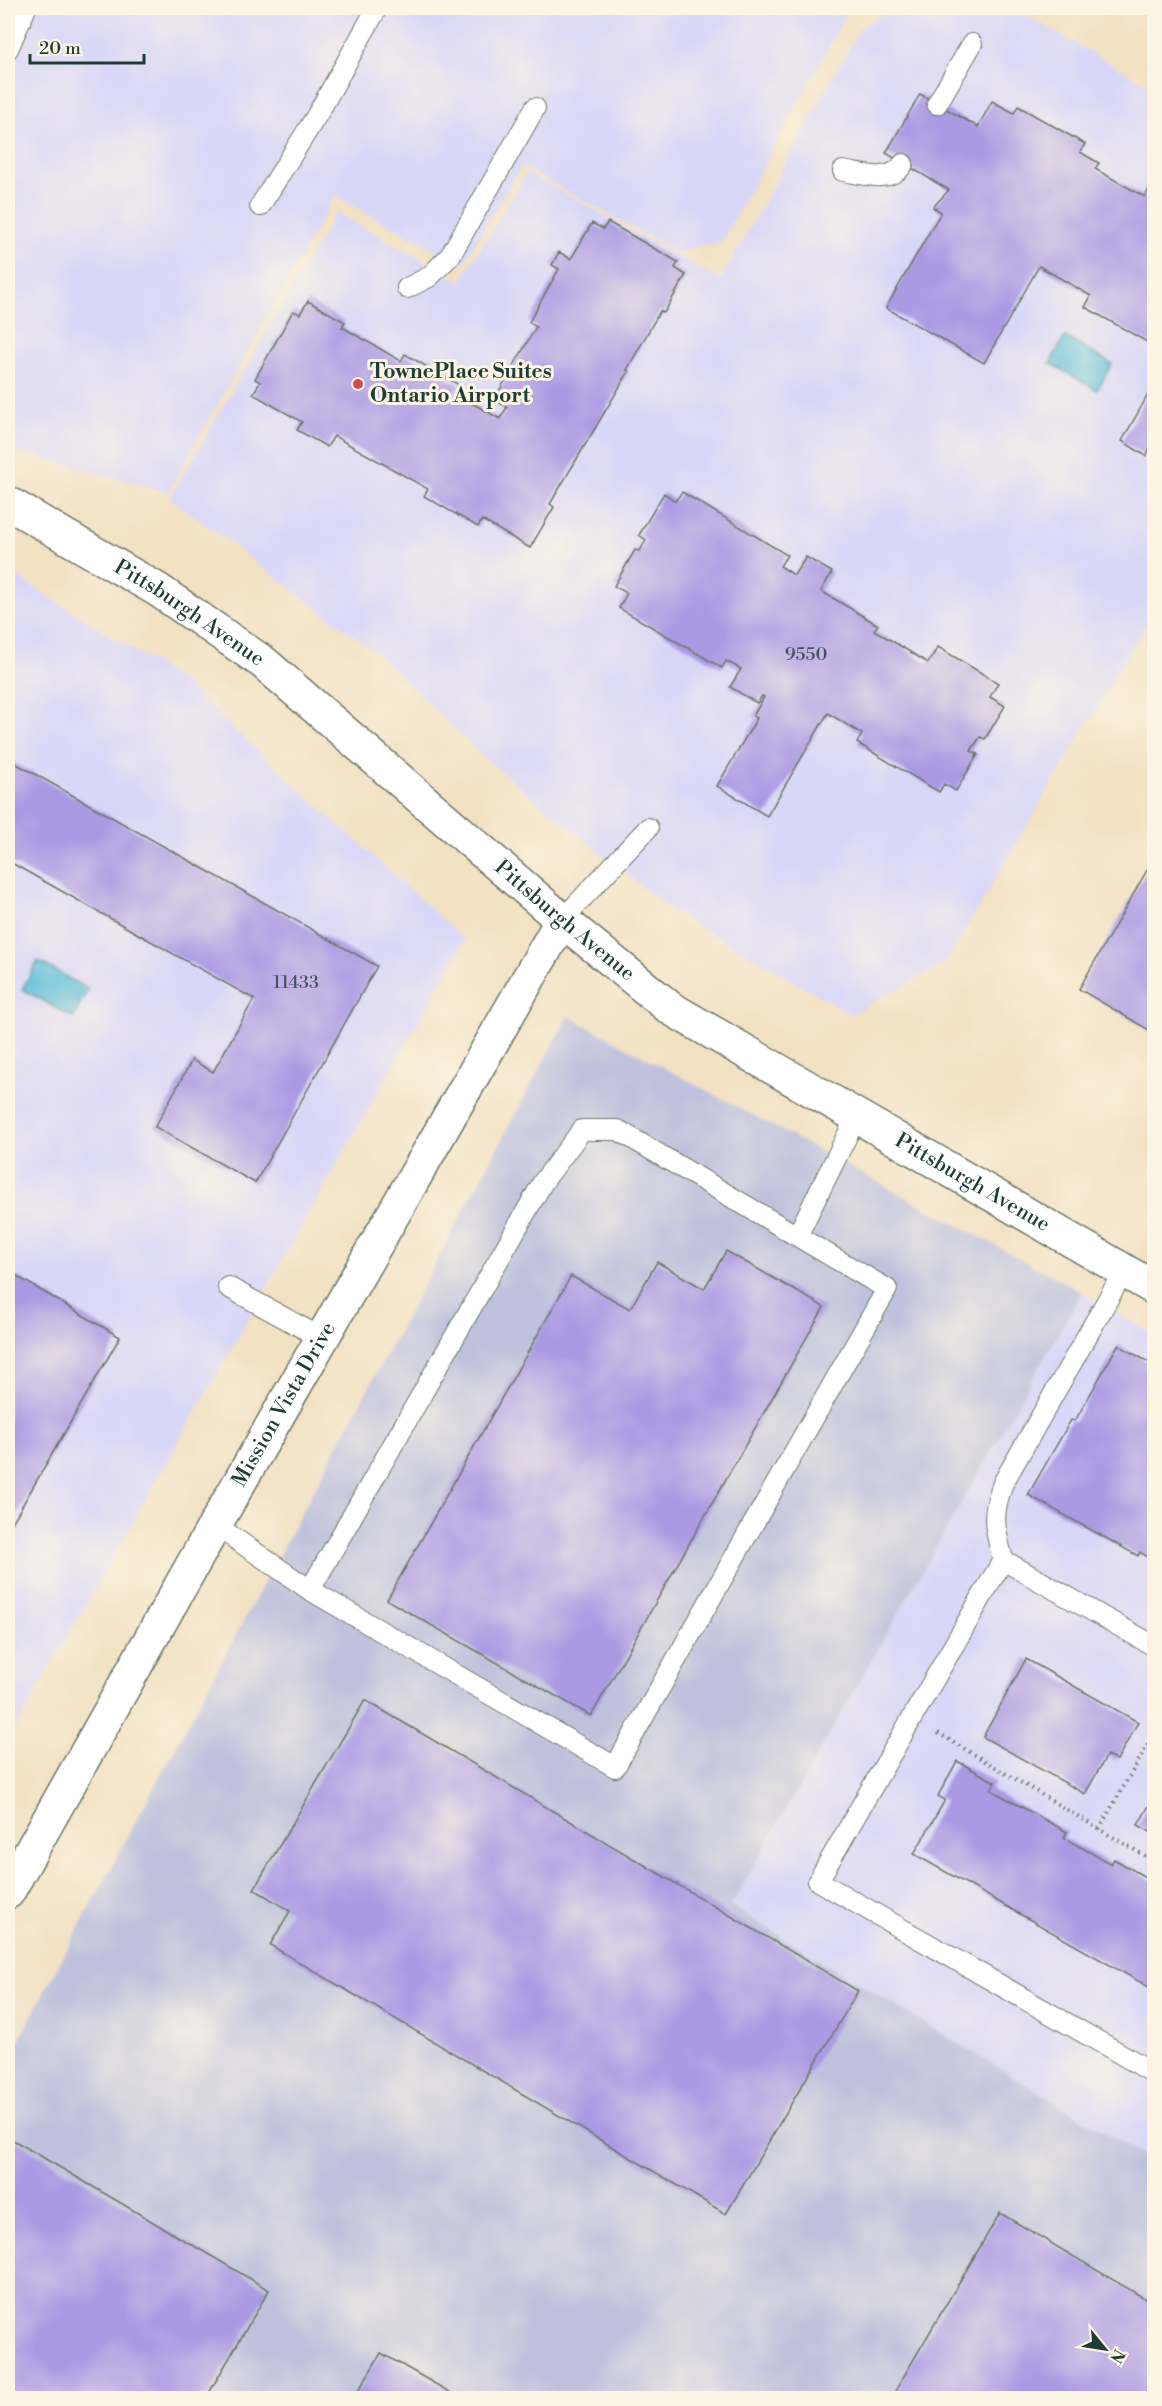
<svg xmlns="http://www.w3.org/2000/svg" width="1162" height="2406" font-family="'Libre Bodoni',serif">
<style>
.built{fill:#d9d7f8}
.industrial{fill:#c0c2dd}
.water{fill:#5bbcda;stroke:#3d7c87;stroke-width:1.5}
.building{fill:#ab99e4}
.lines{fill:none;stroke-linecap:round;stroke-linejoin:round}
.service-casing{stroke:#697666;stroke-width:22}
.minor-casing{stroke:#697666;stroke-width:36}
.path{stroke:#697666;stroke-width:4;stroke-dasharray:1.5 4.5;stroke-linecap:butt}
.service{stroke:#fff;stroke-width:20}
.minor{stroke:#fff;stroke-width:33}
.poi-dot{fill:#d1495b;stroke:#fcf5e5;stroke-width:2}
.labels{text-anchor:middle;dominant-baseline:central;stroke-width:6;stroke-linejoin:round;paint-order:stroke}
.number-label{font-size:18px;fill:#425460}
.poi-label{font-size:21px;font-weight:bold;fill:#1f3d34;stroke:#fcf5e5;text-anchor:start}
.street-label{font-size:21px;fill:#1f3d34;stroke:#fcf5e5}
</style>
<rect width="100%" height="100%" fill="#fcf5e5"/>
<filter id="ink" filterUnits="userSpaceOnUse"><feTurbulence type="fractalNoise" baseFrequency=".0167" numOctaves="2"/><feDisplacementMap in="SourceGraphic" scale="12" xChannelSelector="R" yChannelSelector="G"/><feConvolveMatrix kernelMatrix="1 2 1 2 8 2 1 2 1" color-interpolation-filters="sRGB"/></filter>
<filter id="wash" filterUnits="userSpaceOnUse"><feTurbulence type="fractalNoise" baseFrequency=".008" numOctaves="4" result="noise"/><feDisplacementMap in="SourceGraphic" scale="24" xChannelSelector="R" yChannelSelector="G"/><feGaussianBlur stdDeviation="1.35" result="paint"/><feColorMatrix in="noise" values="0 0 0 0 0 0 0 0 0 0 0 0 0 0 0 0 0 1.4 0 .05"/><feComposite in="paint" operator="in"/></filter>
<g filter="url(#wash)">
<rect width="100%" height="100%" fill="#f2e1c3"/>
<!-- built -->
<g class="built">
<path d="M8,8H850L722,241L677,252L521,166L463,265L335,196L168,492L8,449Z"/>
<path d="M893,8H1013L1154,88V611L946,963L851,1014L671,910L485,758L373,650L170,498L336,212L461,281L527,173L721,280L861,27Z"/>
<path d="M8,571L178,678L465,940L8,1741Z"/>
<path d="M1082,1292L1154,1335V2162L731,1906Z"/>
</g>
<!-- industrial -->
<path class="industrial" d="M568,1016L1082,1292L731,1906L1154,2162V2398H8V2060Z"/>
<!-- water -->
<g class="water">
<path d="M1065,337L1112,364L1097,390L1050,363Z"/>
<path d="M38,961L88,989L73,1018L22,989Z"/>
</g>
<g id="blocks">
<!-- building -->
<g class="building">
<path d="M920,94L978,127L992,101L1014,113L1018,106L1085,144L1080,152L1099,163L1095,169L1145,197L1149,189L1154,192V346L1085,307L1091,296L1039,266L984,363L886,308L941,212L933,207L949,190L886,153Z"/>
<path d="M608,222L678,262L675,268L686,275L664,313L660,311L627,370L629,371L550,504L554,507L530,548L482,520L478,527L424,496L428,489L334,436L327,447L297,430L302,422L253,394L260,382L255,379L293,311L300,314L308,301L345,322L342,327L401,361L405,354L459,385L454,393L500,419L507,407L494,400L536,327L529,322L559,269L552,265L559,252L571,259L592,223L603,229Z"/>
<path d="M1154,384V441L1146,456L1122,441Z"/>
<path d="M682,492L787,555L780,566L794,575L806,557L832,572L821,591L878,625L874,630L928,663L938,647L998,683L990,697L1005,706L985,739L980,737L971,751L978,754L956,791L944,784L939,792L857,743L862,734L828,713L767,816L717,786L757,718L753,716L764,697L762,696L757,703L730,687L741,669L726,661L722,668L619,608L627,593L614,586L635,550L640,551L646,540L639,535L664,493L675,501Z"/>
<path d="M8,759L377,966L255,1183L155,1127L192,1060L213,1072L254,999L8,861Z"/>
<path d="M1154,858V1033L1079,989Z"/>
<path d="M726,1251L824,1307L591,1716L387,1600L571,1276L630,1309L657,1262L704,1289Z"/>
<path d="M13,1274L120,1337L8,1530V1283Z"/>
<path d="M1118,1345L1154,1365V1561L1140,1552L1138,1556L1028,1495L1071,1420L1075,1421Z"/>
<path d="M1026,1659L1138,1722L1117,1760L1107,1755L1085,1794L983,1737Z"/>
<path d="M365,1700L858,1991L726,2214L270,1945L290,1911L254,1889Z"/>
<path d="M957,1761L995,1782L991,1790L1067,1832L1064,1838L1111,1864L1114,1859L1154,1882V1990L914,1854L945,1800L938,1796Z"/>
<path d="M1154,1797V1834L1138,1825Z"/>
<path d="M8,2137L269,2290L206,2398H8Z"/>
<path d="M1000,2213L1154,2304V2398H891Z"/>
<path d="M381,2353L460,2398H354Z"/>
</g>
</g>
</g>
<g filter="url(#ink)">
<use href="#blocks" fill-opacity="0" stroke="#697666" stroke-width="1.5"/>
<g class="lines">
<!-- service casing -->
<g class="service-casing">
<g id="service">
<path d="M8,49L26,8"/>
<path d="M937,104L972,44"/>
<path d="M843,171C862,174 891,184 903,164"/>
<path d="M260,206L317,115L377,8"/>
<path d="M407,288L429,277L450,256L535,108"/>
<path d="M562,920L648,828"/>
<path d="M1124,1271L1003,1483C991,1516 994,1526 1003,1560L818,1881L1154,2073"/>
<path d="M228,1287L323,1339"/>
<path d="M215,1525L310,1590L615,1767L887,1289L797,1236L857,1116"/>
<path d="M1003,1560L1154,1646"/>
<path d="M310,1590L543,1182L582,1130H618L797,1236"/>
</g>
</g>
<!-- minor casing -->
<g class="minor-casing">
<g id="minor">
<path id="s1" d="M8,503L158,590L264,663L562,920L670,1008L1154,1288"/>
<path id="s2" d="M8,1892L215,1525L562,920"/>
</g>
</g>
<!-- path -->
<g class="path">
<path d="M938,1733L1099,1829"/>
<path d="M1154,1734L1099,1829L1154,1861"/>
</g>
<!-- service -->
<use href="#service" class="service"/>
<!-- minor -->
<use href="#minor" class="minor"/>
</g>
</g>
<!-- markers -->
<circle class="poi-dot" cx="358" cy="384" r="6"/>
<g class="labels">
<!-- number labels -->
<g class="number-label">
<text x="806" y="654">9550</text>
<text x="296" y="982">11433</text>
</g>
<!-- poi labels -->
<g class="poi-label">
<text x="370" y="372">TownePlace Suites<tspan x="370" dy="24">Ontario Airport</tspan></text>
</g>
<!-- street labels -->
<g class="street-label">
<text stroke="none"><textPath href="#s1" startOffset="212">Pittsburgh Avenue</textPath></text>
<text stroke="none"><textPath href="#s1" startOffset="698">Pittsburgh Avenue</textPath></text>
<text stroke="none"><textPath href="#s1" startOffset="1184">Pittsburgh Avenue</textPath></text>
<text stroke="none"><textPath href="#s2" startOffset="560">Mission Vista Drive</textPath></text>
</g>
</g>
<!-- margin -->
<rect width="1162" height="2406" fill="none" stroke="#fcf5e5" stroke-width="30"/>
<!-- north arrow -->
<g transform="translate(1105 2349) rotate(120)" stroke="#fcf5e5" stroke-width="4.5" paint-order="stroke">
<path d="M0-4.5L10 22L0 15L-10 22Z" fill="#1f3d34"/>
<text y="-9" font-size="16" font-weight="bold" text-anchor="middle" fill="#1f3d34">N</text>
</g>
<!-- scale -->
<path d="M30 54v9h114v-9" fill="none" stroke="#1f3d34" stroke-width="3"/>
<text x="39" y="54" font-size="18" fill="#1f3d34" stroke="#fcf5e5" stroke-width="4.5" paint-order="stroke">20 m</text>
</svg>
